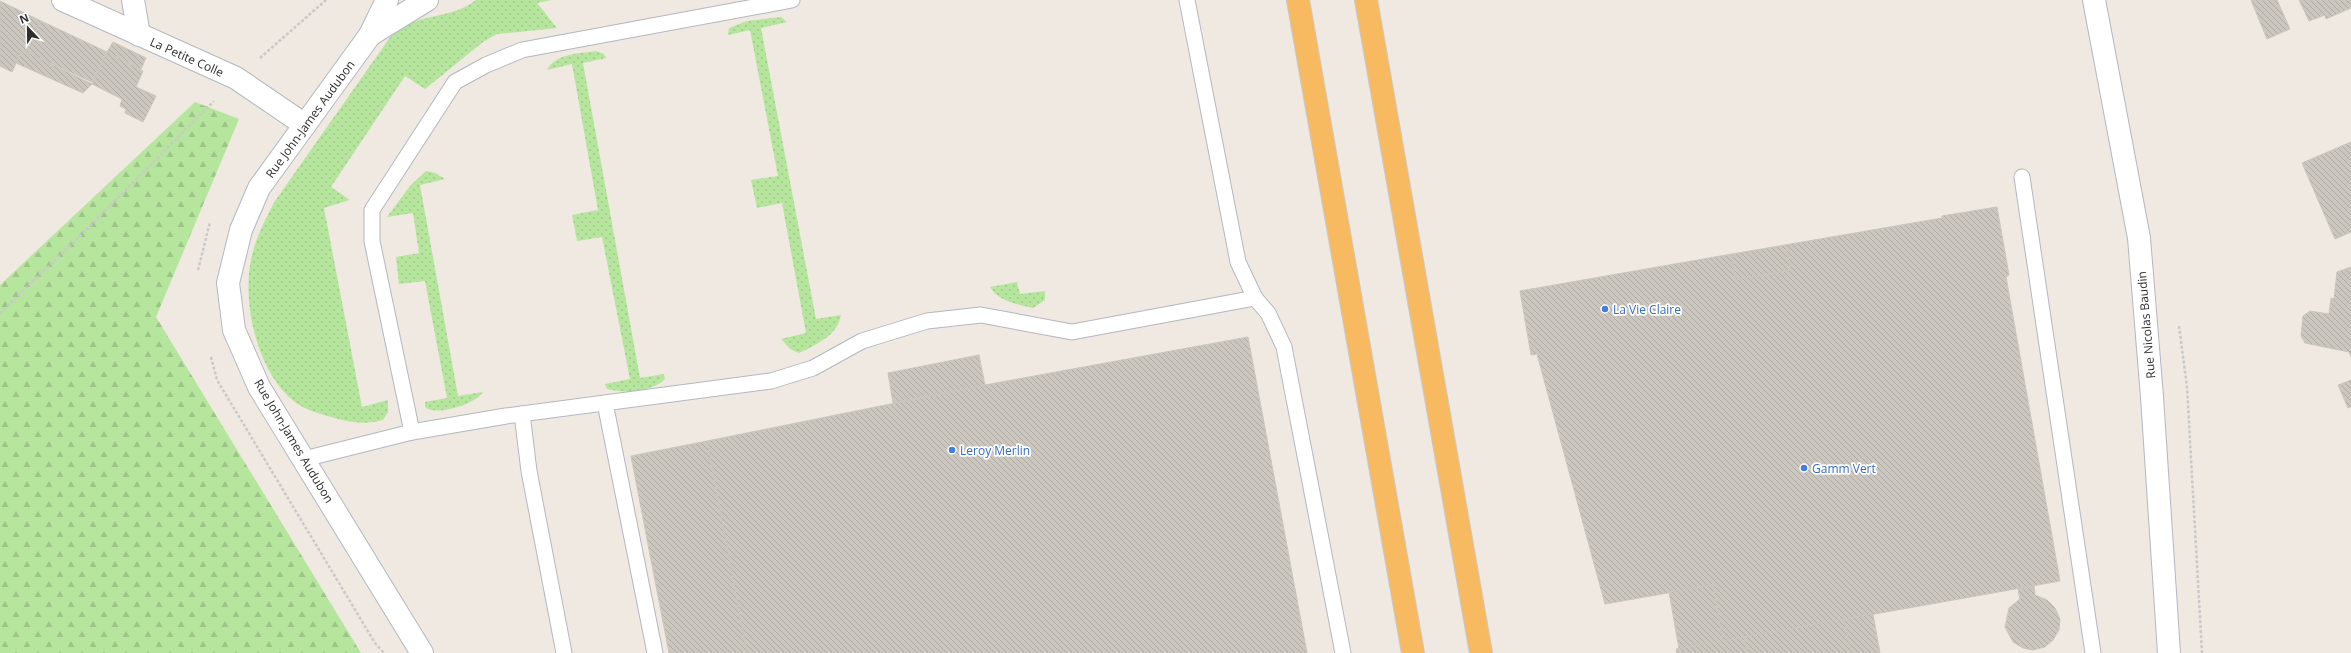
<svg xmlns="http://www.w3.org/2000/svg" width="2351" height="653" font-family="'Open Sans',sans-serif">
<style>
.grass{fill:url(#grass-dots)}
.forest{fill:url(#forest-firs)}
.building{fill:url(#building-back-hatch);stroke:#cbc5ba}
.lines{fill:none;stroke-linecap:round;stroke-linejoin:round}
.service-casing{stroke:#b4b7c1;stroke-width:17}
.minor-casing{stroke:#b4b7c1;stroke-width:24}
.trunk-casing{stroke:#c9c9c9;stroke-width:24}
.path{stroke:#c9c9c9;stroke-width:2.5;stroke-dasharray:3 2;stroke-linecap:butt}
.service{stroke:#fff;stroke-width:15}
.minor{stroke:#fff;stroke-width:22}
.trunk{stroke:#f8ba60;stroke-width:22}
.shop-dot{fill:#3f7fe0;stroke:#fff;stroke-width:1.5}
.labels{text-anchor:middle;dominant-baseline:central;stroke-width:3.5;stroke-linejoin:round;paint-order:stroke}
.street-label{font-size:12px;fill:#2e2e2e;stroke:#fff}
.shop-label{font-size:12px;fill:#366cbe;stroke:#fff;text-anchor:start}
</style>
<defs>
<pattern id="grass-dots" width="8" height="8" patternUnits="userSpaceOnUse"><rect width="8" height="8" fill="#b6e59e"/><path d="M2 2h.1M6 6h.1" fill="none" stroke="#9dc588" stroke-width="1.8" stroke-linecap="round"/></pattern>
<pattern id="forest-firs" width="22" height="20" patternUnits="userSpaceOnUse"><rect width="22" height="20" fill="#b6e59e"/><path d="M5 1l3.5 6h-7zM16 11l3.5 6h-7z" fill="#9dc588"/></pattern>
<pattern id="building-back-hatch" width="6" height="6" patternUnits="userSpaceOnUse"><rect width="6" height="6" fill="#cbc7bf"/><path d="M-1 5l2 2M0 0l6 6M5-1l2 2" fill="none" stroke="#afaba4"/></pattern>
</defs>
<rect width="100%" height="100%" fill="#efe9e1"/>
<!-- grass -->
<g class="grass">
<path d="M476,0H552L537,3L557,28L497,34L483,42L425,89L405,76L331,187L350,200L324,208L362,407L388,400V412L383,420C361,426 345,421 324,415C311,411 299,407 289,397C257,367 242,303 251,260C255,239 265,220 275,201L391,36C397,33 403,27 409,24C431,14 456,16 476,0Z"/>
<path d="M781,17L787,22L761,28L816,319L841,315C837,336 817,344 799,353L790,349L781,339L806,333L782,203L757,208L751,180L778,176L750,30L728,35L729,28L747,21Z"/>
<path d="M596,51L604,54L606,58L583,63L640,378L664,374L665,379C651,392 626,394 607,389L605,384L630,379L602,237L577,241L572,215L598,210L572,64L547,70C556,53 579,54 596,51Z"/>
<path d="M426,171L435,173L445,179L420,185L458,396L483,392C476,404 435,417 425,407V402L447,398L425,281L399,284L396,257L419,253L413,213L387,217L410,186Z"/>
<path d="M1017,282L1020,294L1045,291V300L1033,308C1017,304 999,302 990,287Z"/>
</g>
<!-- forest -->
<path class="forest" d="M195,102L239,119L156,317L361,653H0V285Z"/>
<!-- building -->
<g class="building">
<path d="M2251,0H2277L2290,29L2267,39Z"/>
<path d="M2299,0H2351V8L2326,19L2325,15L2309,21Z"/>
<path d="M0,1L41,21L26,52H21L12,72L0,66Z"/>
<path d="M41,21L107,52L92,82L26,52Z"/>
<path d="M113,42L146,58L141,69L107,52Z"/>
<path d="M21,52H26L92,84L83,93L16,63Z"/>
<path d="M107,52L143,71L136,87L156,96L143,122L125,113L126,109L120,106L122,99L92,84Z"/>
<path d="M2351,142V232L2335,239L2302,163Z"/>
<path d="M1997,207L2009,275L2006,277L2060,581L1723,641L1713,585L1605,604L1537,354L1531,355L1520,291L1732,254L1735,280L1791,270L1785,245L1942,218V216Z"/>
<path d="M1785,245L1791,270L1735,280L1732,254Z"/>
<path d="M2351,267V357L2349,352L2305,343L2301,336L2303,316L2310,311L2329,314L2331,298L2334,299L2337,272Z"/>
<path d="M1248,337L1307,653H747L707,441L985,385Z"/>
<path d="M979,355L985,385L893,403L888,373Z"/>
<path d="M2351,380V407L2348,408L2338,385Z"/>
<path d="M707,441L747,653H669L631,456Z"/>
<path d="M1713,585L1723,641L1679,649L1669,592Z"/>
<path d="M2034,586L2035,595L2047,600L2055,608L2060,619L2059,630L2053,640L2045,647L2033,650L2023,648L2013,642L2005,627L2009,608L2020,599L2018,589Z"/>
<path d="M1873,614L1880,653H1851L1844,619Z"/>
<path d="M1844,619L1851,653H1747L1744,637Z"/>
<path d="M1744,637L1747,653H1677L1676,649Z"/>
</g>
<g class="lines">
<!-- service casing -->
<g class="service-casing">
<g id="service">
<path d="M1187,0L1238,262L1255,298L1268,313L1284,347L1343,653"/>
<path d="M2022,177L2093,653"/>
<path d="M605,403L655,653"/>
<path d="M522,414L529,471L564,653"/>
<path d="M412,432L372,241V210L455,82L486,65L522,50L792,0"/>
<path d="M304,459L412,432L506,416L771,381L813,368L862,341L927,321L981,315L1072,332L1255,298"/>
</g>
</g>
<!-- minor casing -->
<g class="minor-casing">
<g id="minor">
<path d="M63,0L236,78L305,125"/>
<path d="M133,0L139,35"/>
<path d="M387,0L370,35L259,188L241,230L228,283L234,330L259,387L422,653"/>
<path d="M2094,0L2139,238L2152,397L2169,653"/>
<path d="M370,35L427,0"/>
</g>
</g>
<!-- trunk casing -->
<g class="trunk-casing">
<g id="trunk">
<path d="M1298,0L1413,653"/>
<path d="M1366,0L1481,653"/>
</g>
</g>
<!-- path -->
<g class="path">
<path d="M260,58L326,0"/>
<path d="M198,270L210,222"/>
<path d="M0,313L83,233L214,101"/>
<path d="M2179,326L2187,387L2202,653"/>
<path d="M211,357L217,380L375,643L384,653"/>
</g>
<!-- service -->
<use href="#service" class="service"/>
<!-- minor -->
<use href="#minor" class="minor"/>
<!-- trunk -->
<use href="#trunk" class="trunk"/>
</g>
<!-- markers -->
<g class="shop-dot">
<circle cx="1605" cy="309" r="4"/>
<circle cx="952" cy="450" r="4"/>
<circle cx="1804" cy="468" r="4"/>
</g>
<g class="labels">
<!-- street labels -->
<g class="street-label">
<text transform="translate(187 57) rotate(24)">La Petite Colle</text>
<text transform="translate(310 119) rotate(-54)">Rue John-James Audubon</text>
<text transform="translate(2146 325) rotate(-95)">Rue Nicolas Baudin</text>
<text transform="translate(294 441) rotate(59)">Rue John-James Audubon</text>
</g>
<!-- shop labels -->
<g class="shop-label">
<text x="1613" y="309">La Vie Claire</text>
<text x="960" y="450">Leroy Merlin</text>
<text x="1812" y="468">Gamm Vert</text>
</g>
</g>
<!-- north arrow -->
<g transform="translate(28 28) rotate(338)" stroke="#ffffff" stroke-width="3" paint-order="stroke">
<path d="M0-3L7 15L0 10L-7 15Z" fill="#2e2e2e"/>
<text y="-6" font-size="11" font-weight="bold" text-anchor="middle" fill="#2e2e2e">N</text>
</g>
</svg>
